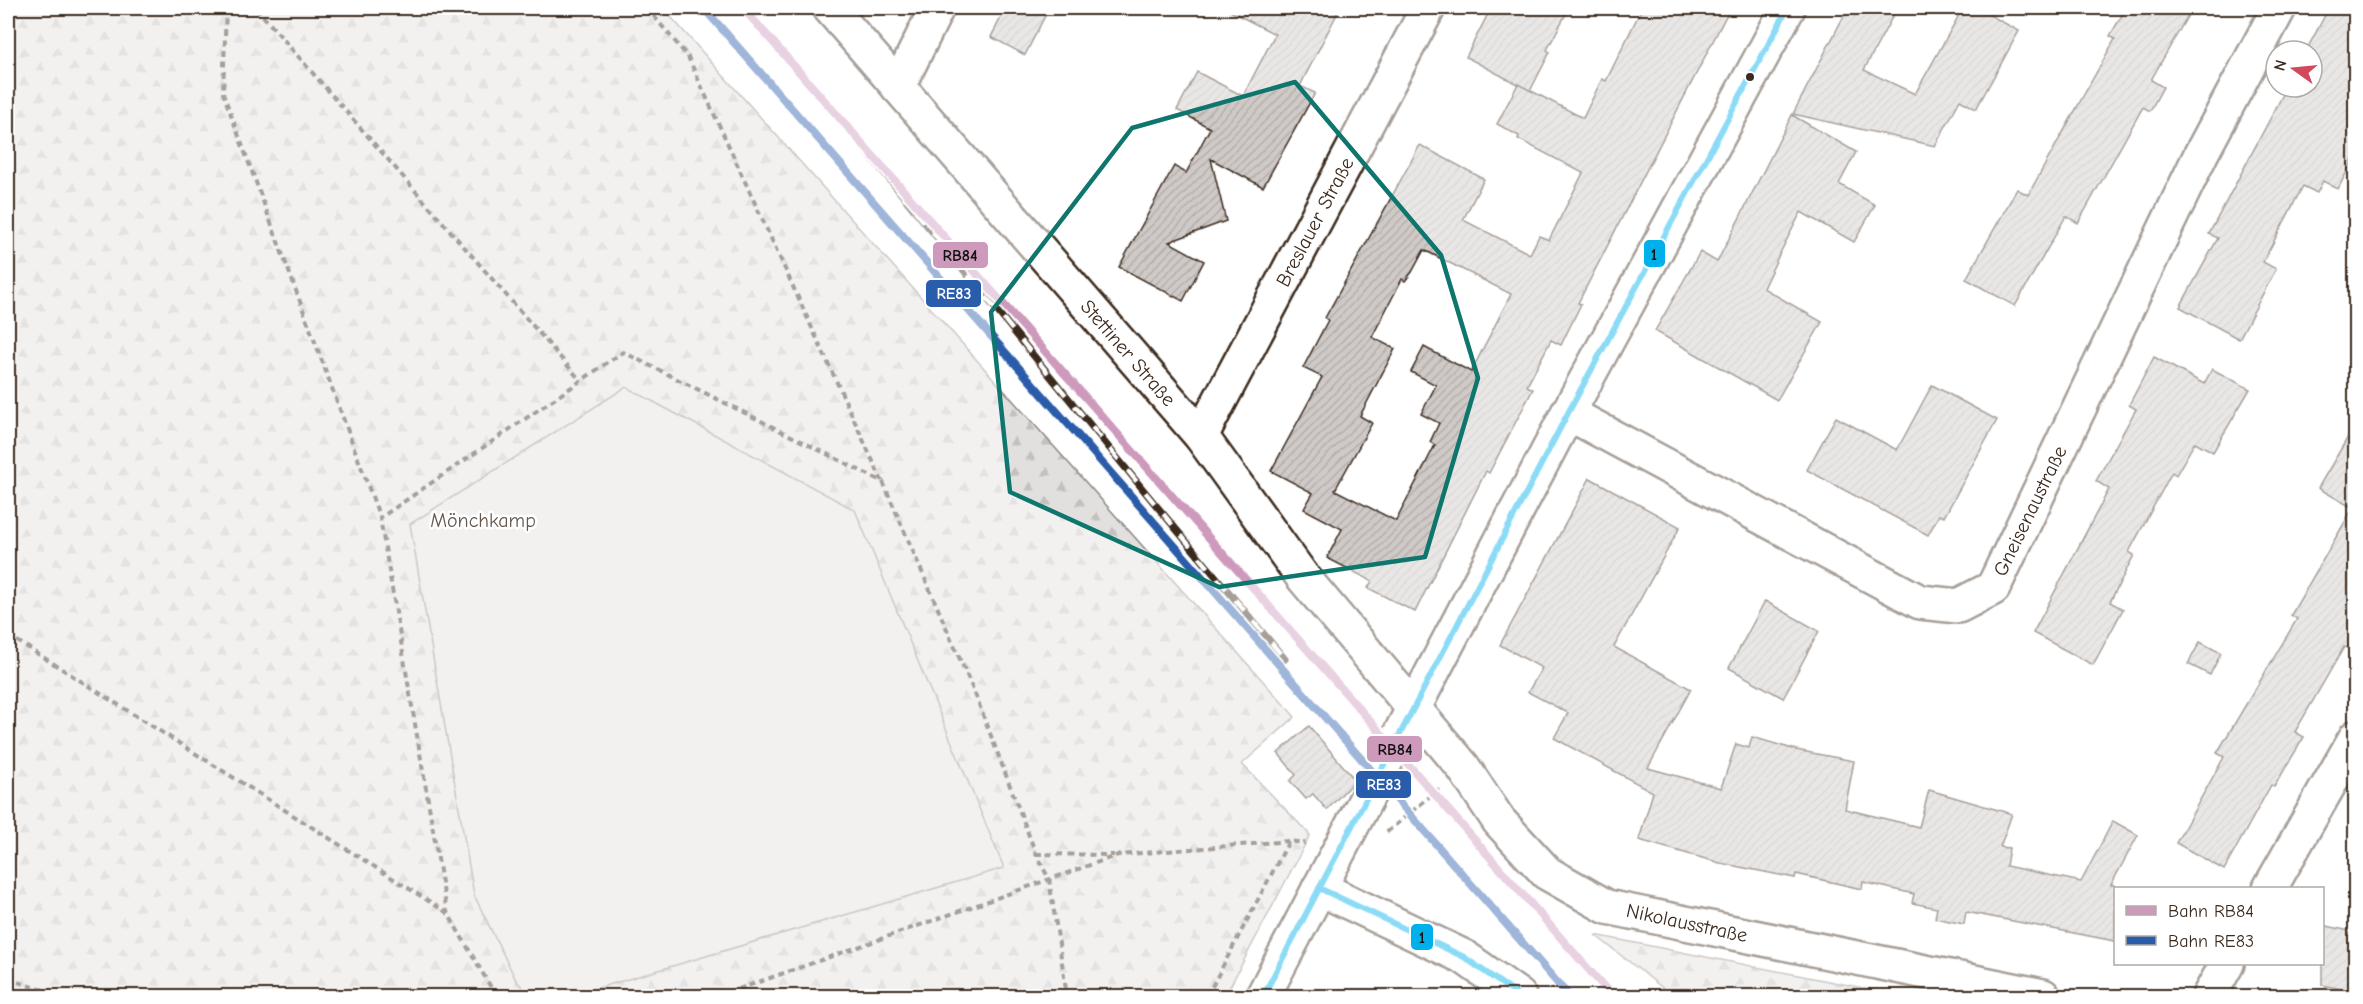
<svg xmlns="http://www.w3.org/2000/svg" width="2363" height="1004" font-family="'Comic Neue',sans-serif">
<style>
.forest{fill:url(#forest-firs);stroke:#8e857e;stroke-width:1.5}
.green{fill:#e2e0de;stroke:#8e857e;stroke-width:1.5}
.building{fill:url(#building-hatch);stroke:#3b2a1e;stroke-width:1.5;fill-rule:evenodd}
.lines{fill:none;stroke-linecap:round;stroke-linejoin:round}
.minor-casing{stroke:#3b2a1e;stroke-width:38}
.path{stroke:#3b2a1e;stroke-width:4;stroke-dasharray:6 4.5;stroke-linecap:butt}
.minor{stroke:#fff;stroke-width:33}
.rail-casing{stroke:#3b2a1e;stroke-width:7}
.rail{stroke:#fff;stroke-width:4.5;stroke-dasharray:14;stroke-linecap:butt}
.bus-1-casing{stroke:#fff;stroke-width:10}
.bus-1{stroke:#00b0ea;stroke-width:6}
.rail-1-casing{stroke:#fff;stroke-width:12}
.rail-2-casing{stroke:#fff;stroke-width:12}
.rail-1{stroke:#cd9abb;stroke-width:8}
.rail-2{stroke:#295caa;stroke-width:8}
.marked{fill:none;stroke:#0f766e;stroke-width:4.5;stroke-linejoin:round}
.bus-dot{fill:#3b2a1e;stroke:#fff;stroke-width:2}
.labels{text-anchor:middle;dominant-baseline:central;stroke-width:5;stroke-linejoin:round;paint-order:stroke}
.street-label{font-size:20px;fill:#3b2a1e;stroke:#fff}
.park-label{font-size:20px;fill:#65584e;stroke:#fff}
.line-badge{stroke:#fff;stroke-width:2}
.badge-label{font-size:16px;text-anchor:middle;font-weight:bold;fill:#fff}
.pale-badge-label{font-size:16px;text-anchor:middle;font-weight:bold;fill:#111}
</style>
<defs>
<pattern id="forest-firs" width="22" height="20" patternUnits="userSpaceOnUse" patternTransform="scale(1.5)"><rect width="22" height="20" fill="#e2e0de"/><path d="M5 1l3.5 6h-7zM16 11l3.5 6h-7z" fill="#c3c0be"/></pattern>
<pattern id="building-hatch" width="6" height="6" patternUnits="userSpaceOnUse" patternTransform="scale(1.5)"><rect width="6" height="6" fill="#cfcac7"/><path d="M-1 1l2-2M0 6l6-6M5 7l2-2" fill="none" stroke="#b3aeaa"/></pattern>
</defs>
<rect width="100%" height="100%" fill="#fff"/>
<filter id="ink" filterUnits="userSpaceOnUse"><feTurbulence type="fractalNoise" baseFrequency=".0167" numOctaves="2"/><feDisplacementMap in="SourceGraphic" scale="12" xChannelSelector="R" yChannelSelector="G"/><feConvolveMatrix kernelMatrix="1 2 1 2 8 2 1 2 1" color-interpolation-filters="sRGB"/></filter>
<g filter="url(#ink)">
<!-- forest -->
<g class="forest">
<path d="M8,8H663L1295,717L1242,764L1310,835L1225,996H8Z"/>
<path d="M1595,935L1904,996H1673Z"/>
</g>
<!-- green -->
<path class="green" d="M626,387L855,510L1004,868L571,996H530L516,980L474,895L410,524Z"/>
<!-- building -->
<g class="building">
<path d="M1006,8H1049L1025,55L991,37Z"/>
<path d="M1224,8H1340L1300,86L1315,93L1263,187L1211,159L1226,221L1169,242L1204,261L1183,301L1119,267L1174,166L1186,173L1210,128L1177,110L1197,72L1243,96L1275,34Z"/>
<path d="M1491,8H1569L1547,50L1550,52L1530,91L1466,57Z"/>
<path d="M1642,8H1730L1578,303L1581,304L1561,345L1551,340L1527,386L1533,389L1489,473L1486,471L1415,612L1368,588L1372,581L1327,558L1342,529L1304,509L1313,493L1271,471L1322,377L1303,368L1328,320L1325,318L1420,145L1484,179L1463,220L1530,254L1539,236L1549,240L1583,173L1518,139L1519,136L1497,124L1518,84L1583,118L1602,79L1606,81ZM1424,250L1511,294L1471,372L1424,347L1411,372L1436,385L1421,414L1439,423L1430,442L1435,445L1396,521L1335,490L1372,423L1360,416L1395,349L1372,337L1402,279L1405,281L1412,272Z"/>
<path d="M1848,8H1897L1864,70L1915,94L1963,8H1977L2019,31L1976,109L1960,100L1935,146L1793,114Z"/>
<path d="M2126,8H2192L2151,80L2163,87L2150,111L2143,107L2078,223L2066,216L2015,306L1966,279L2017,189L2028,195L2115,39L2110,36Z"/>
<path d="M2329,8H2355V156L2338,189L2323,181L2317,193L2303,186L2263,262L2276,269L2239,339L2180,307L2218,238L2209,234L2287,87H2312V51H2306Z"/>
<path d="M1792,115L1856,152L1839,184L1875,205L1854,242L1801,212L1777,259L1763,288L1822,322L1777,400L1655,331L1700,252L1717,262Z"/>
<path d="M2154,357L2204,384L2212,369L2250,389L2213,452L2195,442L2176,475L2172,472L2129,552L2134,555L2110,602L2123,609L2093,665L2033,633L2109,489L2096,481L2136,409L2129,405Z"/>
<path d="M1932,385L1997,420L1944,517L1939,515L1928,535L1807,470L1836,417L1897,450Z"/>
<path d="M2355,425V633L2347,648L2344,647L2295,732L2304,737L2274,787L2271,785L2224,870L2176,843L2224,757L2217,753L2297,619L2291,615L2353,508L2318,488Z"/>
<path d="M1590,478L1680,527L1614,647L1691,689L1648,768L1721,788L1736,744L1749,748L1752,737L1796,750L1854,761L1845,809L1919,827L1929,790L2012,814L2000,847L2009,848L2006,866L2081,882L2113,821L2138,835L2111,885H2115V941L1966,912L1964,924L1935,918L1937,908L1912,903L1914,894L1863,882L1862,889L1796,874L1795,878L1720,863L1639,840L1653,792L1554,738L1568,713L1528,692L1542,668L1500,645Z"/>
<path d="M1765,601L1819,631L1783,698L1729,668Z"/>
<path d="M2200,642L2221,653L2210,675L2188,664Z"/>
<path d="M1309,726L1355,780L1327,810L1313,794L1306,799L1290,781L1296,775L1278,753Z"/>
<path d="M2322,925L2355,932V992L2322,985Z"/>
</g>
<g class="lines">
<!-- minor casing -->
<g class="minor-casing">
<g id="minor">
<path d="M830,8L1201,436L1302,576L1463,767L1499,821L1547,873L1607,907L2043,996"/>
<path d="M898,87L937,8"/>
<path d="M1568,413L1920,602L1958,606L1993,588L2201,154L2279,8"/>
<path d="M1201,436L1428,8"/>
<path d="M1319,888L1464,957L1519,996"/>
<path d="M2270,888L2356,737"/>
<path d="M1263,996L1568,413L1788,8"/>
<path d="M2209,996L2227,964"/>
</g>
</g>
<!-- path -->
<g class="path">
<path d="M226,8L223,93L380,518"/>
<path d="M256,8L581,381"/>
<path d="M647,8L688,57L882,481"/>
<path d="M8,635L446,912"/>
<path d="M1387,832L1439,789"/>
<path d="M1036,854L1114,855"/>
<path d="M8,979L62,996"/>
<path d="M496,996L447,912L380,518L623,352L883,482L975,694L1036,854L1049,879L1067,996"/>
<path d="M719,996L1118,855L1289,841L1305,843"/>
<path d="M1207,996L1289,841"/>
</g>
<!-- minor -->
<use href="#minor" class="minor"/>
<!-- rail casing -->
<g class="rail-casing">
<path id="rail" d="M844,124L1155,504L1285,659"/>
</g>
<!-- rail -->
<use href="#rail" class="rail"/>
<!-- bus-1 casing -->
<g class="bus-1-casing">
<g id="bus-1">
<path d="M1319,888L1464,957L1519,996"/>
<path d="M1263,996L1568,413L1788,8"/>
</g>
</g>
<!-- bus-1 -->
<use href="#bus-1" class="bus-1"/>
<!-- rail-1 casing -->
<g class="rail-1-casing">
<path id="rail-1" d="M743,8L1612,996"/>
</g>
<!-- rail-2 casing -->
<g class="rail-2-casing">
<path id="rail-2" d="M709,14L1569,996"/>
</g>
<!-- rail-1 -->
<use href="#rail-1" class="rail-1"/>
<!-- rail-2 -->
<use href="#rail-2" class="rail-2"/>
</g>
</g>
<!-- marked area -->
<path d="M0 0H2363V1004H0ZM1295,82L1441,255L1478,378L1425,557L1219,587L1010,492L991,312L1132,128Z" fill="#fff" fill-opacity=".55" fill-rule="evenodd"/>
<path class="marked" d="M1295,82L1441,255L1478,378L1425,557L1219,587L1010,492L991,312L1132,128Z"/>
<!-- markers -->
<circle class="bus-dot" cx="1750" cy="77" r="5"/>
<g class="labels">
<!-- street labels -->
<g class="street-label">
<text transform="translate(1315 222) rotate(-62)">Breslauer Straße</text>
<text transform="translate(1128 353) rotate(49)">Stettiner Straße</text>
<text transform="translate(2030 511) rotate(-64)">Gneisenaustraße</text>
<text transform="translate(1687 923) rotate(12)">Nikolausstraße</text>
</g>
<!-- park labels -->
<g class="park-label">
<text x="483" y="520">Mönchkamp</text>
</g>
</g>
<g class="line-badge">
<rect x="1643" y="239" width="23" height="29" rx="6" fill="#00b0ea"/>
<rect x="932" y="241" width="57" height="28" rx="6" fill="#cd9abb"/>
<rect x="925" y="279" width="57" height="29" rx="6" fill="#295caa"/>
<rect x="1366" y="735" width="57" height="28" rx="6" fill="#cd9abb"/>
<rect x="1355" y="770" width="57" height="29" rx="6" fill="#295caa"/>
<rect x="1410" y="923" width="24" height="28" rx="6" fill="#00b0ea"/>
</g>
<g class="badge-label">
<text x="954" y="299">RE83</text>
<text x="1384" y="790">RE83</text>
</g>
<g class="pale-badge-label">
<text x="1654" y="260">1</text>
<text x="960" y="261">RB84</text>
<text x="1395" y="755">RB84</text>
<text x="1422" y="943">1</text>
</g>
<!-- margin -->
<rect width="2363" height="1004" fill="none" stroke="#fff" stroke-width="30"/>
<rect x="15" y="15" width="2333" height="974" fill="none" stroke="#3b2a1e" stroke-width="2" filter="url(#ink)"/>
<!-- legend -->
<rect x="2114" y="887" width="210" height="78" fill="#ffffff" stroke="#b1aaa5" stroke-width="1.5"/>
<rect x="2126" y="906" width="30" height="9" fill="#cd9abb" stroke="#b1aaa5" stroke-width="1.5"/>
<text x="2168" y="917" font-size="18" fill="#3b2a1e">Bahn RB84</text>
<rect x="2126" y="936" width="30" height="9" fill="#295caa" stroke="#b1aaa5" stroke-width="1.5"/>
<text x="2168" y="947" font-size="18" fill="#3b2a1e">Bahn RE83</text>
<!-- north arrow -->
<g transform="translate(2294 69) rotate(285)"><circle r="28" fill="#ffffff" stroke="#b1aaa5" stroke-width="1.5"/>
<path d="M0-4.5L10 22L0 15L-10 22Z" fill="#d1495b"/>
<text y="-9" font-size="16" font-weight="bold" text-anchor="middle" fill="#3b2a1e">N</text>
</g>
</svg>
